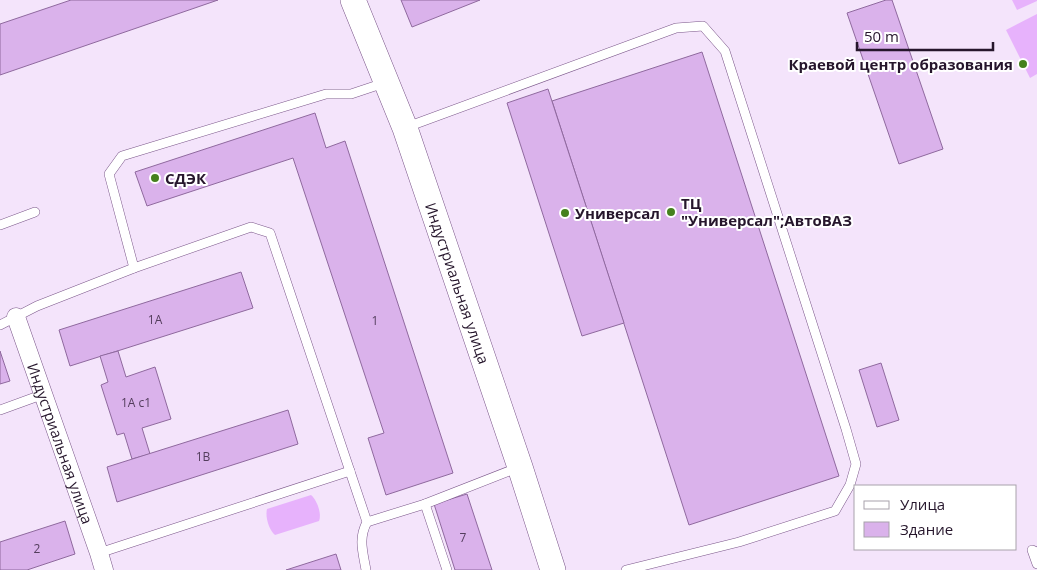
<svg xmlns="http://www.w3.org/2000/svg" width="1037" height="570" font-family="'Open Sans',sans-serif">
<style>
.green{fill:#e7b2fc}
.building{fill:#dab2eb;stroke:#8f699e}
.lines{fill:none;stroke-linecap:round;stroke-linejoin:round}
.service-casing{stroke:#7b578a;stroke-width:10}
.minor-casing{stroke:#7b578a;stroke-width:19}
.secondary-casing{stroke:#7b578a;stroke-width:26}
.service{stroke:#fff;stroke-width:9}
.minor{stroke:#fff;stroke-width:18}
.secondary{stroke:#fff;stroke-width:25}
.poi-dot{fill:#45811e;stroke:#fff;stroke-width:2}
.labels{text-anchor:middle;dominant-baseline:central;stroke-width:4;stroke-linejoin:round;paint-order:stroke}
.number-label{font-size:12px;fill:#533d5c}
.poi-label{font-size:15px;font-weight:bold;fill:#26162c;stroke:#fff;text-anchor:start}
.street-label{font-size:15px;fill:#26162c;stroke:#fff}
</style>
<rect width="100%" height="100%" fill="#f4e4fb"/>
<!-- green -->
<g class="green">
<path d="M1012,0H1037V1L1017,10Z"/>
<path d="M1037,14V74L1030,78L1006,30Z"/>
<path d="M311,495C317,500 322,514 319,521L275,535C269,530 265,517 267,509Z"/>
</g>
<!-- building -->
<g class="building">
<path d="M71,0H218L0,75V24Z"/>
<path d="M401,0H480L412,27Z"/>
<path d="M886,0H892L943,149L899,164L847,13Z"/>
<path d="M702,52L839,476L689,525L552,101Z"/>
<path d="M548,89L624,323L582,336L507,103Z"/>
<path d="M315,113L326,148L345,141L453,473L386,495L368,438L384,433L293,158L147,206L135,172Z"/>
<path d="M241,272L253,308L70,366L59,330Z"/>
<path d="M0,351L10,381L0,384Z"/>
<path d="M118,351L126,377L155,367L171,419L142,428L150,454L132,459L124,433L117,435L101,385L108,382L100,356Z"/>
<path d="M881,363L899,420L877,427L859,370Z"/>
<path d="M288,410L298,444L117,502L107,467Z"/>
<path d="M467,494L492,570H455L434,504Z"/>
<path d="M65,521L75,554L27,570H0V542Z"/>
<path d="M336,554L341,570H286Z"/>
</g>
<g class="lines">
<!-- service casing -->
<g class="service-casing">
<g id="service">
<path d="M407,127L676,28L703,26L725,51L846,429L856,464L850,485L835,511L739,542L626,570"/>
<path d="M0,225L35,212"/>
<path d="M134,268L109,174L122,156L326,94H351L384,83"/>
<path d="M0,325L37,306L134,268L251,227L270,233L367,522C358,539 363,552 366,570"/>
<path d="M0,410L44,394"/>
<path d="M425,504L447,570"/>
<path d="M367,522L425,504L517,468"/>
<path d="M1037,552L1032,550L1037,564"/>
<path d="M99,553L350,471"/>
</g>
</g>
<!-- minor casing -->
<g class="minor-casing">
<g id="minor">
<path id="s1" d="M16,317L99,553L104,570"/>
</g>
</g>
<!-- secondary casing -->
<g class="secondary-casing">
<g id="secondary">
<path id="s2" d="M353,0L405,128L520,467L553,570"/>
</g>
</g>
<!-- service -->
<use href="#service" class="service"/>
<!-- minor -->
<use href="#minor" class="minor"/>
<!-- secondary -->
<use href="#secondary" class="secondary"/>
</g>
<!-- markers -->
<g class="poi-dot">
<circle cx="1023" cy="64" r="5"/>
<circle cx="155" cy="178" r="5"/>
<circle cx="671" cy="212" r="5"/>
<circle cx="565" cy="213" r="5"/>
</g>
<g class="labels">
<!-- number labels -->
<g class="number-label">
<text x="155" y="319">1А</text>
<text x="375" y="320">1</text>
<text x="136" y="402">1А с1</text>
<text x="203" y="456">1В</text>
<text x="463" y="537">7</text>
<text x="37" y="548">2</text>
</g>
<!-- poi labels -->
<g class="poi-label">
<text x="1013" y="64" text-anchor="end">Краевой центр образования</text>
<text x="165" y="178">СДЭК</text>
<text x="681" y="203">ТЦ<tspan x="681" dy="17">"Универсал";АвтоВАЗ</tspan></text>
<text x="575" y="213">Универсал</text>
</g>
<!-- street labels -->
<g class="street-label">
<text stroke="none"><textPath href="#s2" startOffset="302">Индустриальная улица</textPath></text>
<text stroke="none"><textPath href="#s1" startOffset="134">Индустриальная улица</textPath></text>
</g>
</g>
<!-- legend -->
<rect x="854" y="485" width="162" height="65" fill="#ffffff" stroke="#a8a2ab"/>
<rect x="864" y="501" width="25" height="8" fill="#ffffff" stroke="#a8a2ab"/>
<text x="900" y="510" font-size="15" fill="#26162c">Улица</text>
<rect x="864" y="522" width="25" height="15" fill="#dab2eb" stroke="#a8a2ab"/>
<text x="900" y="535" font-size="15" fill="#26162c">Здание</text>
<!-- scale -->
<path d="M857 42v8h136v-8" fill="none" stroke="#26162c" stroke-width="2.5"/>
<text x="864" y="42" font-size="15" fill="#26162c" stroke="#ffffff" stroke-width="4" paint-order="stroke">50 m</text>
</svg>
